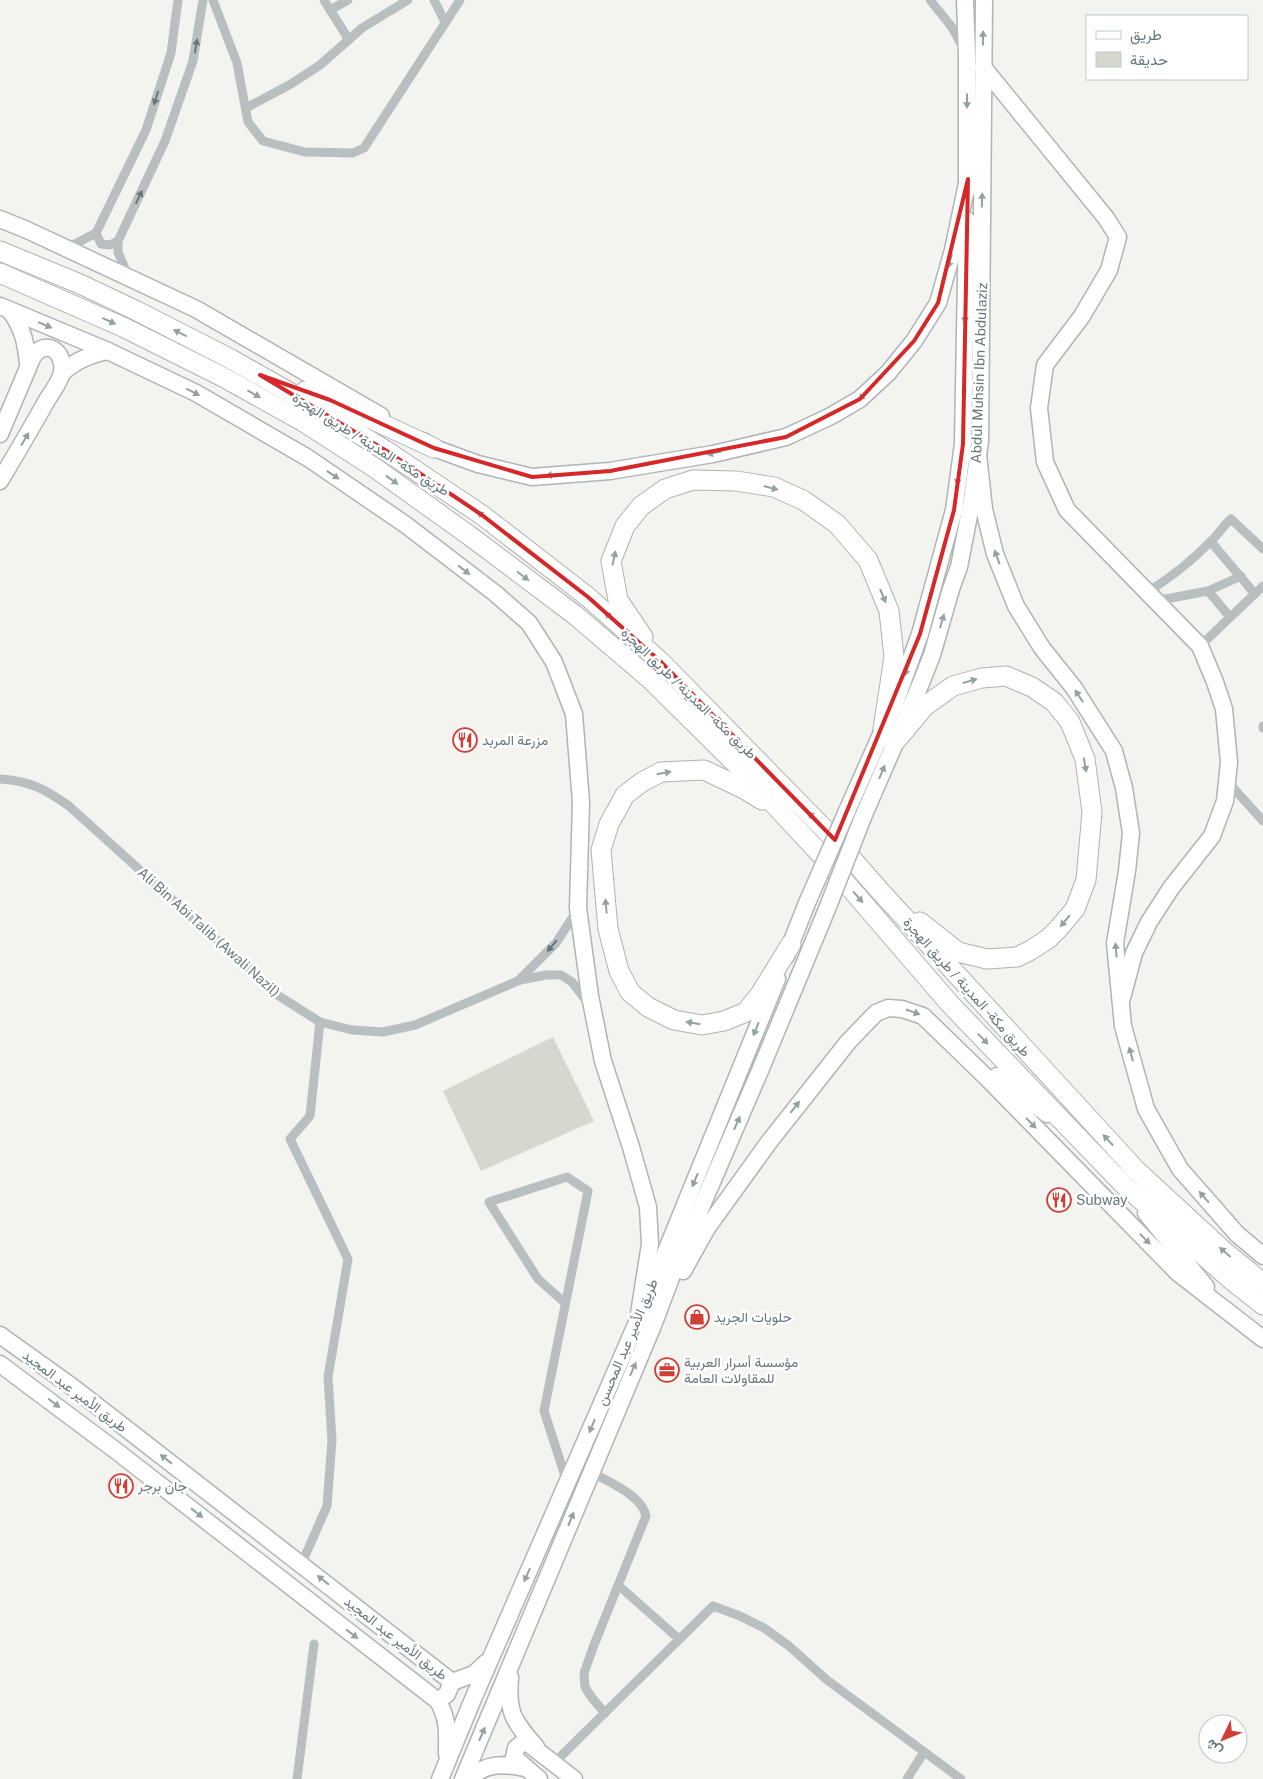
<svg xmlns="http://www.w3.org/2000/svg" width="1263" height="1779" font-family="'Public Sans',Vazirmatn,sans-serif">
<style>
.green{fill:#d4d8cf}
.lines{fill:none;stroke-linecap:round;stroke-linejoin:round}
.major-casing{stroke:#afb4b6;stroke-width:19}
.highway-casing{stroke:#afb3b4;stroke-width:21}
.minor{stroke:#b9bec0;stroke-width:9}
.major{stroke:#fff;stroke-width:16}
.highway{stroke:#fff;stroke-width:19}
.major-bridge-casing{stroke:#afb4b6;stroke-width:19;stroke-linecap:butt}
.major-bridge{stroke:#fff;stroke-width:16}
.oneway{fill:#94a0a4}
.oneway2{fill:#66777d}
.marked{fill:none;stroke:#d62828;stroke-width:4;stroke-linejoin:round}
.labels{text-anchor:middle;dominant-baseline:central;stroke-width:5;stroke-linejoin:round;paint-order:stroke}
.street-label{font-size:14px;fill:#66777d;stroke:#fff}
.poi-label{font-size:14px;fill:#66777d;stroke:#fff;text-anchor:start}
</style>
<rect width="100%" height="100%" fill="#f3f3f0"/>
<!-- green -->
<path class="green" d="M553,1037L594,1121L481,1171L443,1091Z"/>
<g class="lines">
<!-- major casing -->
<g class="major-casing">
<g id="major">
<path d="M965,0L967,56V190"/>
<path d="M983,67L1106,218L1118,237L1109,270L1082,316L1045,365L1039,408L1045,462L1067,510L1200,646L1215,682L1224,709L1229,762L1225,801L1212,836L1171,888L1149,922L1134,953L1122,998"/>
<path d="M0,219L27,230L196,309L381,416"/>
<path d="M0,306L108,351L196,393L308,458L406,525L496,594L529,623L554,662L574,714L581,802L578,908L590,996L603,1061L631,1147L648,1207L650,1244L638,1320"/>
<path d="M10,311C23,328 26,343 28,364"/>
<path d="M62,373C76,360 90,355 108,351"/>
<path d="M0,434L33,356C47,338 65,352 62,372C60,382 52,392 47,400C32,427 16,454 0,481"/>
<path d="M423,441L434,448L478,464L532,477L610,471L713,454L786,437L831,416L860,399L888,373L914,341L938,303L953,250L968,179"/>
<path d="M978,455L984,509L995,554L1016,606L1042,648L1074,688L1114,751L1124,788L1131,833L1127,871L1115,943L1123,1026L1146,1109L1180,1169L1237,1234L1263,1256"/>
<path d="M847,811L895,703L920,634L954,510L963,444L967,220"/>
<path d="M863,817L921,683L932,655L951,589L959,567L972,500L980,441L984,0"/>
<path d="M786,956L807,903"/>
<path d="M997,1076L1047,1114"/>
<path d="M1146,1213L1206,1287"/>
<path d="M683,1271L707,1228L769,1142L848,1042L876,1013L888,1008L902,1009L923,1016L988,1079L1178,1273L1263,1339"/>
<path d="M0,1335L74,1388L452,1682L447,1694L438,1701"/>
<path d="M0,1364L119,1453L438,1701C449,1721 447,1733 447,1754"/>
<path d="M510,1677C507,1713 513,1720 536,1747"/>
<path d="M452,1682L474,1674L487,1662"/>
<path d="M440,1779L473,1699L638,1320L777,979"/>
<path d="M463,1779L654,1323L672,1275L762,1066L827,909"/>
<path d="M470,1779C485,1762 505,1764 525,1768"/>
<path d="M539,1779L514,1757L516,1748L525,1741L574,1779"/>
</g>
</g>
<!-- highway casing -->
<g class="highway-casing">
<g id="highway">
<path d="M0,251L80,284L137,311L229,358L310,404L385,450L482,515L588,597L661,662L837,842L881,892L1136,1170L1226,1253L1263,1283"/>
<path d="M0,273L125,328L223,377L302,421L375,468L470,536L575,615L650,679L741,769L826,860L950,1004L1123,1184L1229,1278L1263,1305"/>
<path d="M305,391L330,400L434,448"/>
<path d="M643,637L618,600L611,561L625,526L641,506L665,489L693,480L736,481L774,487L803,500L837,524L868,560L889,611L894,657L883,729"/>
<path d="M894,743L925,706L953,686L982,678L1006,676L1032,687L1054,702L1070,722L1085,759L1092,812L1086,880L1075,909L1059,928L1048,939L1031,950L1017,957L987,959L958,952L920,922"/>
<path d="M762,800L744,789L704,770L661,772L642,782L625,795L609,824L601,850L608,929L619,971L630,992L648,1007L674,1020L702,1025L724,1021L746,1012L761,993L791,944"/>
</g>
</g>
<!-- minor -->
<g class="minor">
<path d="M213,0L237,63L248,122L263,141L305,152L353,153L364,148L460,0"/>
<path d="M324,0L349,40"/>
<path d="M434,0L445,22"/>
<path d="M930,0L951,26L964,49"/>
<path d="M330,10L348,0"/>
<path d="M246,108L291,84L320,65L362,28L408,0"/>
<path d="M96,233L101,244L110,245L118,241"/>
<path d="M67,248L96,233L146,130L171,53L178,0"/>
<path d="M128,276L118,252V241L165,141L193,61L203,0"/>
<path d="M1211,542L1255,594"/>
<path d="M1146,593C1170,578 1191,562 1210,542C1218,535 1223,526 1231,519L1263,549"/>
<path d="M1155,601L1208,591"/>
<path d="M1230,617L1208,591L1241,576"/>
<path d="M1200,646L1263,586"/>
<path d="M1263,726V728"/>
<path d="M0,779C30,781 45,789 69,806L279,996L320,1022L352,1030L383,1032L415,1025L520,980L546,975H561L572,982L588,1003"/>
<path d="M1227,781L1263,821"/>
<path d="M520,979L556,943L578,909"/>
<path d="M565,1303L538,1279L489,1202L567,1177L588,1191L544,1411L567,1482"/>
<path d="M591,1472C608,1482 642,1495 646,1516L594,1645L584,1673L585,1687L592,1698L605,1713"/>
<path d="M302,1563L327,1506L332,1440L328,1377L348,1259L290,1139L310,1116L320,1022"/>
<path d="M618,1585L679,1639"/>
<path d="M554,1763L713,1606L740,1616L764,1628L789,1646L827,1680L961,1779"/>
<path d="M297,1779L314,1644"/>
<path d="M907,1779L924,1752"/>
</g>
<!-- major -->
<use href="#major" class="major"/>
<!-- highway -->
<use href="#highway" class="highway"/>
<!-- major-bridge casing -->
<g class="major-bridge-casing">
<g id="major-bridge">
<path d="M807,903L847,811"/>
<path d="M827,909L863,817"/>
</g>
</g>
<!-- major-bridge -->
<use href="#major-bridge" class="major-bridge"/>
</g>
<!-- one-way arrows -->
<defs><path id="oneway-solid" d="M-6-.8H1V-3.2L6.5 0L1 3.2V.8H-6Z" transform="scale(1.25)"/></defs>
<g class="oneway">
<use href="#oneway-solid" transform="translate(983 38) rotate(-89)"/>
<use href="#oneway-solid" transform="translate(967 101) rotate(90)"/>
<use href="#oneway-solid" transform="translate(982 200) rotate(-89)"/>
<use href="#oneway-solid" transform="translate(950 261) rotate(106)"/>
<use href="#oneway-solid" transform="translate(965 316) rotate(91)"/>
<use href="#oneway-solid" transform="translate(109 321) rotate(25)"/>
<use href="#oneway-solid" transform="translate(45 325) rotate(23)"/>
<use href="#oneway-solid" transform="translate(180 333) rotate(-153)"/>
<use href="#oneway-solid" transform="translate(193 392) rotate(27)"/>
<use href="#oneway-solid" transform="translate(254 394) rotate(29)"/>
<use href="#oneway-solid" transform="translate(864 395) rotate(139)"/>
<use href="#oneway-solid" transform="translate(25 439) rotate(-59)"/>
<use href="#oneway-solid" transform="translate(714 453) rotate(169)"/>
<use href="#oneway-solid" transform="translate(333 475) rotate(34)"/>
<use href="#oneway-solid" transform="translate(553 475) rotate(175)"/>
<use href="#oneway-solid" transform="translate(958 478) rotate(98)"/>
<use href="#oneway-solid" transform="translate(392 480) rotate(36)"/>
<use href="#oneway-solid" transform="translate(771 488) rotate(15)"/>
<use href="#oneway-solid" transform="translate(483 516) rotate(-144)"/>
<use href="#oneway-solid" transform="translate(997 557) rotate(-110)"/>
<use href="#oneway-solid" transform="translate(614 558) rotate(-78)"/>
<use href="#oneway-solid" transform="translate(464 570) rotate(38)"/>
<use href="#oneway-solid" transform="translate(523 576) rotate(37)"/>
<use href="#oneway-solid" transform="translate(883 596) rotate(67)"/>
<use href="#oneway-solid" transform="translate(610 617) rotate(-138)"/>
<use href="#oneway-solid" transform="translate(942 621) rotate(-74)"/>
<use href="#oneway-solid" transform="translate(907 669) rotate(110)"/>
<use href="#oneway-solid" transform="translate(970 681) rotate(-16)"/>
<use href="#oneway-solid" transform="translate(1079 696) rotate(-123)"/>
<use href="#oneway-solid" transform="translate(1085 765) rotate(80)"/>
<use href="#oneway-solid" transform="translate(882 772) rotate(-67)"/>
<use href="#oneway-solid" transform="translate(664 773) rotate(-10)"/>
<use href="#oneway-solid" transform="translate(813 817) rotate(-134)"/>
<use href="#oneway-solid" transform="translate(858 897) rotate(49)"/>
<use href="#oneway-solid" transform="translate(606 906) rotate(-95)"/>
<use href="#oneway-solid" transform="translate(1065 921) rotate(130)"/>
<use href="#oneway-solid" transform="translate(1116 950) rotate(-95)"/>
<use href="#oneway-solid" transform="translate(913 1012) rotate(19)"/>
<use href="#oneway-solid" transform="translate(693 1023) rotate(-170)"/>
<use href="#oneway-solid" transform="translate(756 1029) rotate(112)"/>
<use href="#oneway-solid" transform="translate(983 1039) rotate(46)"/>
<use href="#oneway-solid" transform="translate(1131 1054) rotate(-105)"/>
<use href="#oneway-solid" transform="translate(795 1107) rotate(-52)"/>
<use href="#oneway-solid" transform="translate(737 1123) rotate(-66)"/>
<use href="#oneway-solid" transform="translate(1031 1123) rotate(46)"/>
<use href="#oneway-solid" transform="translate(1108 1140) rotate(-133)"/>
<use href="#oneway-solid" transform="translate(695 1180) rotate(113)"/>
<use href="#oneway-solid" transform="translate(1204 1197) rotate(-131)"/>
<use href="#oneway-solid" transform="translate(1145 1239) rotate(46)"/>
<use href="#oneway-solid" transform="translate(1225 1252) rotate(-139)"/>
<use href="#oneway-solid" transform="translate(633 1369) rotate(-66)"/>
<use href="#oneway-solid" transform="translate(54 1403) rotate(37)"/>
<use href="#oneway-solid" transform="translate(592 1426) rotate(113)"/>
<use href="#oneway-solid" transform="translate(166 1459) rotate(-142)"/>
<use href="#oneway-solid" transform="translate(197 1513) rotate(38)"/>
<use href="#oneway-solid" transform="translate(571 1519) rotate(-68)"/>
<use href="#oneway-solid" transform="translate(527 1575) rotate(114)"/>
<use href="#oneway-solid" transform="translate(323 1580) rotate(-142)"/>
<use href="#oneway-solid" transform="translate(352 1634) rotate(38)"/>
<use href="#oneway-solid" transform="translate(482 1734) rotate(-67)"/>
</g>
<g class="oneway2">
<use href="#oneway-solid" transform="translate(196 46) rotate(-81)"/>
<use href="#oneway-solid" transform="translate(156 98) rotate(108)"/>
<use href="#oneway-solid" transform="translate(139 197) rotate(-64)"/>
<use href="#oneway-solid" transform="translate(552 946) rotate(130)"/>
</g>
<!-- marked area -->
<path class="marked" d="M968,179L963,444L954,510L920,634L835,840L661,662L588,597L482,515L385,450L260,375L330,400L434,448L532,477L610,471L786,437L860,399L914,341L938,303Z"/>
<!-- icons -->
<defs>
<g id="restaurant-ring" transform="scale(1.25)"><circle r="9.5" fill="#fff" stroke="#ce3f35" stroke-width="1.5"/><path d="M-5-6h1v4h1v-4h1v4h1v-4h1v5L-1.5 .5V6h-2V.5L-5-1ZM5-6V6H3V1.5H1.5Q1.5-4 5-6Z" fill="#ce3f35"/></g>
<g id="shop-ring" transform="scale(1.25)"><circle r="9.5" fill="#fff" stroke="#ce3f35" stroke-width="1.5"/><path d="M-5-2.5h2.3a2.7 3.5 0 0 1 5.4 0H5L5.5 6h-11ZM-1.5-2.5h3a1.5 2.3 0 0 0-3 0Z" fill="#ce3f35"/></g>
<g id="office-ring" transform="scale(1.25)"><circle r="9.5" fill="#fff" stroke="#ce3f35" stroke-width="1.5"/><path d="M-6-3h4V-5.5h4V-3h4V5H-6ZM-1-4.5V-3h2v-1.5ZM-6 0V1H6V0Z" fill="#ce3f35"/></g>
</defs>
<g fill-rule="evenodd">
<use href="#restaurant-ring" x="465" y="740"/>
<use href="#restaurant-ring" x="1059" y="1200"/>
<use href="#shop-ring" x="697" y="1317"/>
<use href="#office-ring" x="667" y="1370"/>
<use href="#restaurant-ring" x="121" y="1486"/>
</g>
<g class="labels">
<!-- street labels -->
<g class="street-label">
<text transform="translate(979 373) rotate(-88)">Abdul Muhsin Ibn Abdulaziz</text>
<text transform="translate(371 444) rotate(32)">طريق مكة - المدينة / طريق الهجرة</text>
<text transform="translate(689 693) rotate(44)">طريق مكة - المدينة / طريق الهجرة</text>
<text transform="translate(209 932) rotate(42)">Ali Bin Abi Talib (Awali Nazil)</text>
<text transform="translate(967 987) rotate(48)">طريق مكة - المدينة / طريق الهجرة</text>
<text transform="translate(627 1342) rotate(-67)">طريق الأمير عبد المحسن</text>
<text transform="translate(75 1391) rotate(37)">طريق الأمير عبد المجيد</text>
<text transform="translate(396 1638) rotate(38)">طريق الأمير عبد المجيد</text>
</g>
<!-- poi labels -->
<g class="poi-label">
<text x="482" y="740">مزرعة المربد</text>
<text x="1076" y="1200">Subway</text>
<text x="714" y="1317">حلويات الجريد</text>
<text x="684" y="1362">مؤسسة أسرار العربية<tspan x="684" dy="16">للمقاولات العامة</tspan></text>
<text x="138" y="1486">جان برجر</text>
</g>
</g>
<!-- legend -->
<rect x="1086" y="15" width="162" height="65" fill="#ffffff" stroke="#c2c9cb"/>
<rect x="1096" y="31" width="25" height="8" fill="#ffffff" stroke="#c2c9cb"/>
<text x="1130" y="40" font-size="15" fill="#66777d">طريق</text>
<rect x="1096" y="52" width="25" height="15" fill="#d4d8cf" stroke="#c2c9cb"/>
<text x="1130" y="65" font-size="15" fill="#66777d">حديقة</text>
<!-- north arrow -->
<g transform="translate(1223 1739) rotate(227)"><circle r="24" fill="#ffffff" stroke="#c2c9cb"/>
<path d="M0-4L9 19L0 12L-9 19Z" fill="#ce3f35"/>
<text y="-8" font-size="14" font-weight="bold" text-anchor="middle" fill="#66777d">ش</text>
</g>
</svg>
